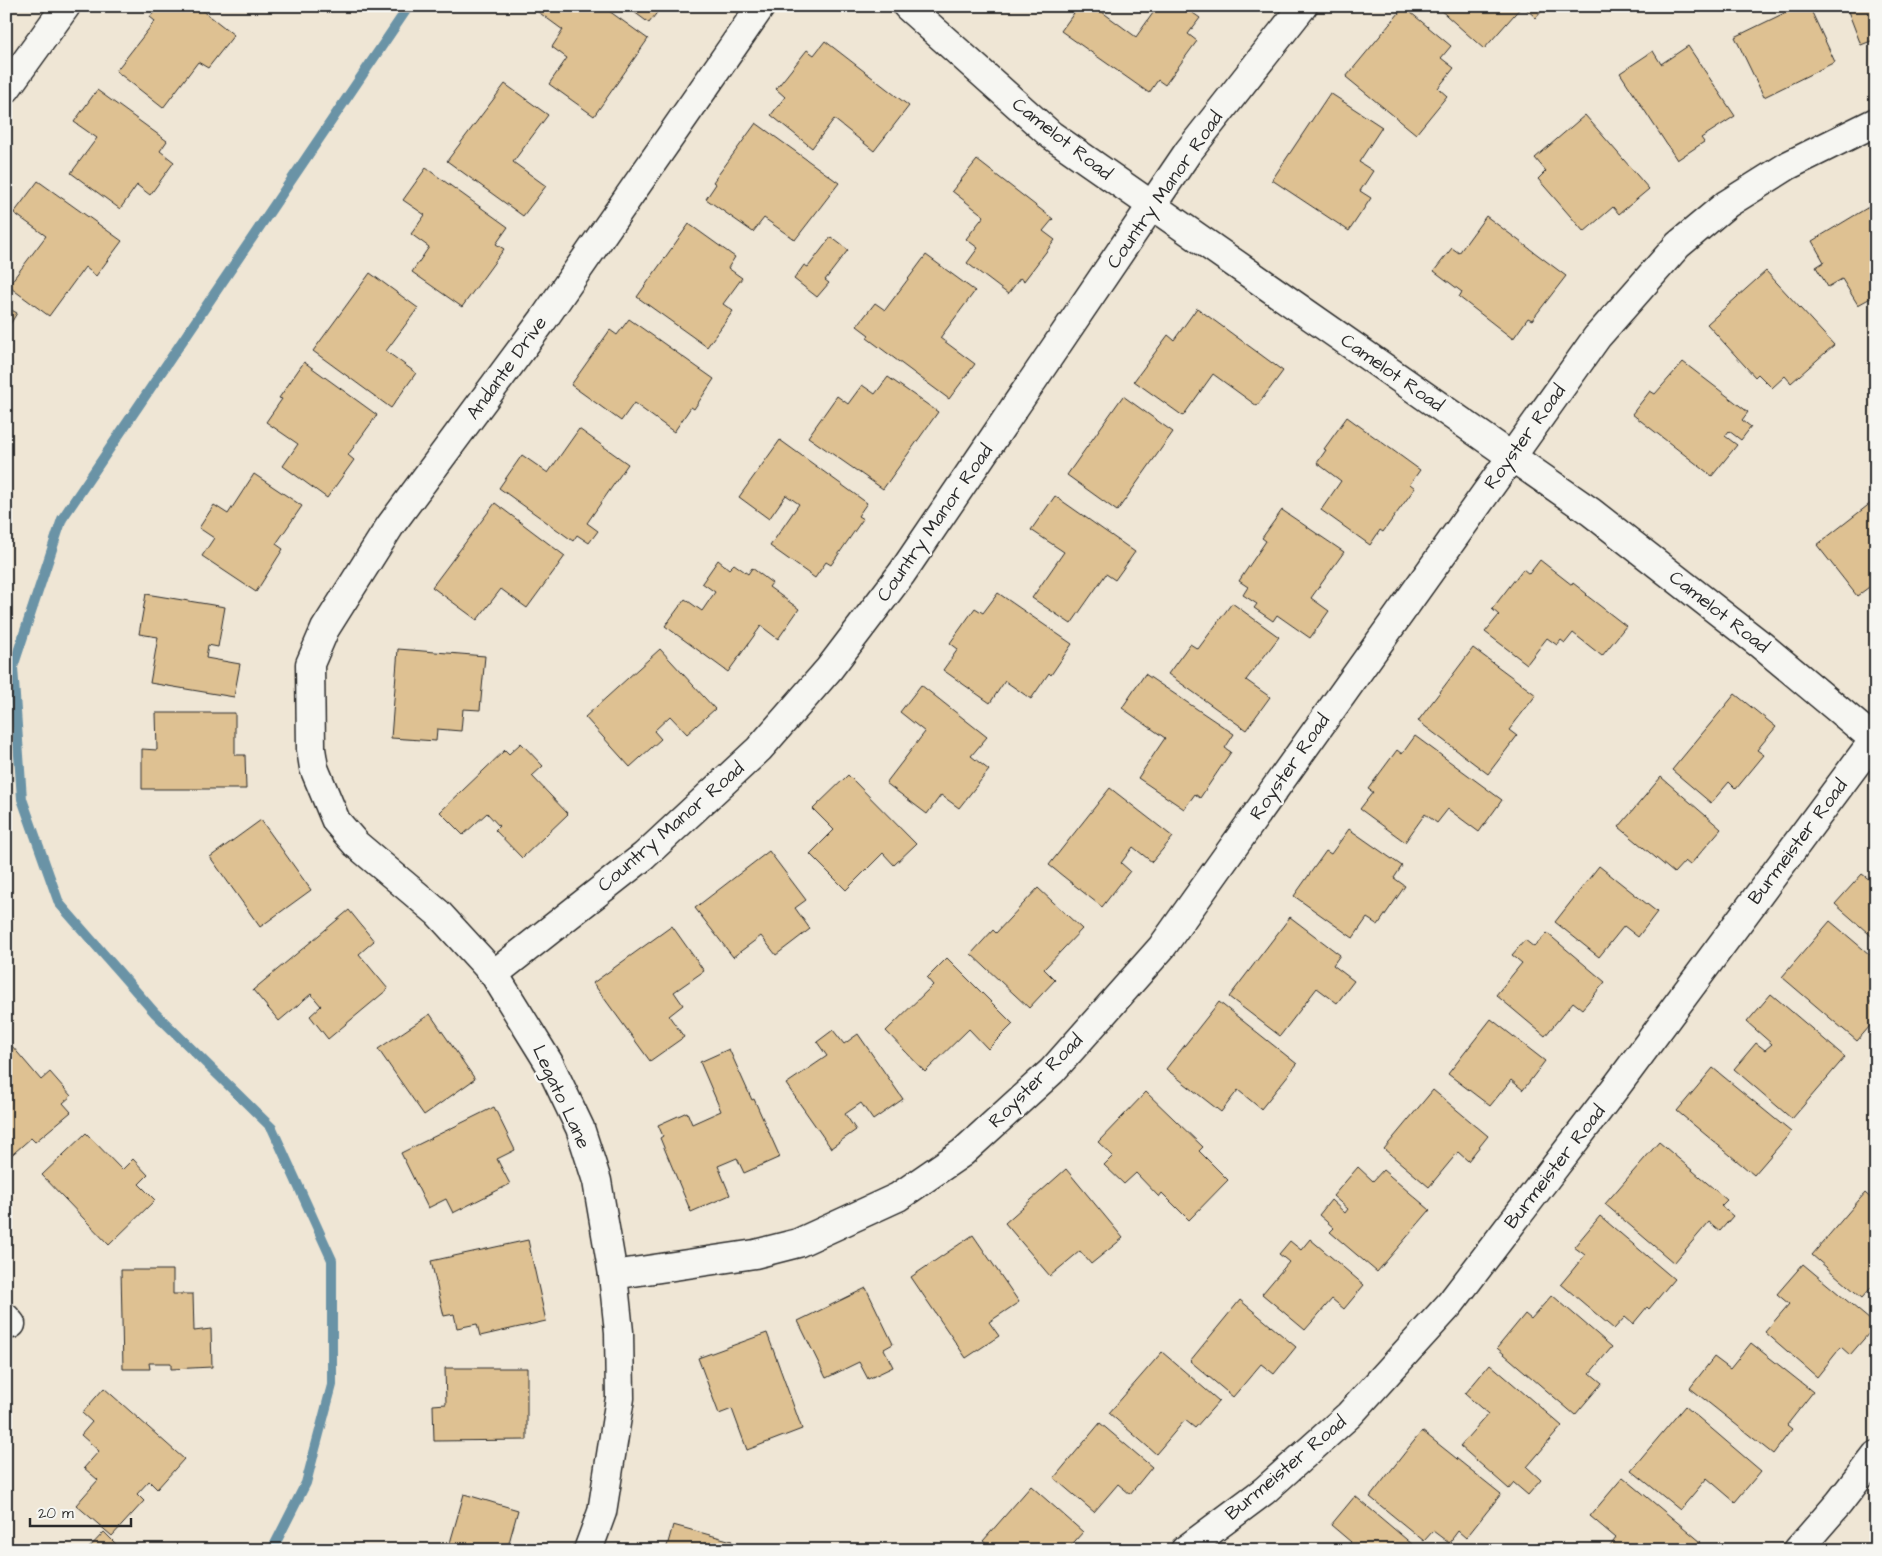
<svg xmlns="http://www.w3.org/2000/svg" width="1882" height="1556" font-family="'Architects Daughter',sans-serif">
<style>
.lines{fill:none;stroke-linecap:round;stroke-linejoin:round}
.stream{stroke:#6b93a6;stroke-width:10}
.building{fill:#dec192;stroke:#2b2b2b}
.minor-casing{stroke:#2b2b2b;stroke-width:31}
.tertiary-casing{stroke:#2b2b2b;stroke-width:31}
.minor{stroke:#f6f6f2;stroke-width:28}
.tertiary{stroke:#f6f6f2;stroke-width:28}
.labels{text-anchor:middle;dominant-baseline:central;stroke-width:5;stroke-linejoin:round;paint-order:stroke}
.street-label{font-size:19px;fill:#2b2b2b;stroke:#f6f6f2}
</style>
<rect width="100%" height="100%" fill="#efe6d5"/>
<filter id="ink" filterUnits="userSpaceOnUse"><feTurbulence type="fractalNoise" baseFrequency=".02" numOctaves="2"/><feDisplacementMap in="SourceGraphic" scale="10" xChannelSelector="R" yChannelSelector="G"/><feConvolveMatrix kernelMatrix="1 2 1 2 8 2 1 2 1" color-interpolation-filters="sRGB"/></filter>
<g filter="url(#ink)">
<g class="lines">
<!-- stream -->
<path class="stream" d="M272,1550L306,1483L332,1385V1260L272,1128L155,1013L59,903L22,799L13,667L62,519L409,6"/>
</g>
<!-- building -->
<g class="building">
<path d="M159,6H197L234,35L208,68L198,62L163,108L116,71L155,21L150,17Z"/>
<path d="M540,6H602L648,39L594,116L549,84L567,58L552,47L563,30L537,11Z"/>
<path d="M626,6H662L649,23Z"/>
<path d="M1079,6H1094L1136,37L1158,6H1183L1200,18L1188,34L1197,41L1165,85L1158,80L1149,93L1061,31Z"/>
<path d="M1438,6H1522L1484,49L1437,7Z"/>
<path d="M1523,6H1546L1536,18Z"/>
<path d="M1799,6H1809L1835,62L1764,97L1735,37Z"/>
<path d="M1846,6H1876V39L1861,45Z"/>
<path d="M1404,7L1451,46L1441,58L1454,68L1438,88L1447,96L1416,134L1346,77Z"/>
<path d="M825,41L909,106L874,151L834,119L812,148L771,115L785,97L776,89L807,50L814,55Z"/>
<path d="M1688,46L1735,116L1701,138L1704,142L1677,160L1620,73L1653,51L1661,64Z"/>
<path d="M505,84L548,115L513,162L546,186L523,216L447,161Z"/>
<path d="M97,90L167,141L160,151L174,162L150,195L137,185L120,209L71,173L97,138L74,122Z"/>
<path d="M1330,93L1382,127L1359,162L1373,171L1360,191L1371,198L1349,231L1272,180Z"/>
<path d="M1585,115L1649,189L1619,214L1613,207L1584,232L1538,179L1546,171L1535,158Z"/>
<path d="M756,123L839,183L795,240L764,218L753,232L706,199L716,184L713,182Z"/>
<path d="M977,160L1053,219L1043,231L1055,240L1024,281L1020,278L1008,294L967,263L978,248L966,239L984,216L952,191Z"/>
<path d="M426,168L508,227L496,244L504,249L462,307L412,272L429,247L411,234L425,215L403,200Z"/>
<path d="M38,181L122,241L96,276L85,267L49,316L8,286L46,236L14,213Z"/>
<path d="M1872,205L1876,211V295L1858,305L1842,279L1828,287L1816,267L1824,262L1812,241Z"/>
<path d="M1486,216L1566,276L1532,320L1528,318L1513,339L1459,297L1462,292L1434,271L1452,248L1459,253Z"/>
<path d="M689,224L735,257L728,268L742,278L723,304L733,311L707,347L637,297Z"/>
<path d="M831,237L848,250L825,280L829,283L817,297L794,279L804,265L808,267Z"/>
<path d="M926,255L975,291L940,338L975,364L949,399L867,338L869,335L857,326L875,303L885,310Z"/>
<path d="M1766,271L1834,345L1791,383L1785,376L1772,388L1758,374L1755,377L1707,324Z"/>
<path d="M370,273L418,308L386,351L416,373L391,408L313,351Z"/>
<path d="M6,307L17,313L6,331Z"/>
<path d="M1197,308L1283,371L1257,406L1213,374L1183,416L1134,381L1168,335L1174,340Z"/>
<path d="M629,319L714,379L694,409L691,407L674,432L634,403L621,421L571,385L610,330L617,335Z"/>
<path d="M304,362L377,415L348,455L354,460L327,498L283,466L298,444L266,422L282,399L279,398Z"/>
<path d="M1683,362L1748,412L1742,420L1751,427L1741,440L1729,431L1725,436L1737,445L1712,476L1632,414L1650,391L1655,394Z"/>
<path d="M888,377L938,412L883,489L808,437L837,396L848,404L862,385L875,394Z"/>
<path d="M1123,396L1173,432L1117,511L1067,475Z"/>
<path d="M1347,417L1420,470L1410,484L1415,488L1383,532L1380,530L1370,545L1321,510L1341,481L1317,463L1326,450L1324,449Z"/>
<path d="M579,429L628,464L587,523L598,531L589,543L577,535L573,541L499,488L522,455L548,473Z"/>
<path d="M780,440L867,503L858,516L863,519L831,565L826,562L815,578L770,546L799,504L786,495L769,519L739,497Z"/>
<path d="M254,474L302,506L276,544L283,549L256,592L202,556L214,538L199,528L214,505L228,514Z"/>
<path d="M1055,496L1135,552L1115,580L1106,574L1071,624L1032,598L1064,552L1031,530Z"/>
<path d="M1876,499V582L1857,596L1817,545Z"/>
<path d="M495,503L565,556L527,608L501,589L477,620L432,587Z"/>
<path d="M1282,510L1344,552L1311,598L1329,611L1310,638L1277,615L1273,621L1254,608L1257,604L1243,595L1248,587L1239,581L1266,541L1262,538Z"/>
<path d="M718,560L729,569L734,564L748,574L752,568L772,583L769,587L799,609L778,639L761,626L728,672L665,626L685,599L702,611L715,592L702,583Z"/>
<path d="M1540,560L1572,585L1573,583L1587,594L1586,595L1626,626L1602,656L1573,633L1565,643L1561,640L1557,645L1547,638L1527,664L1485,632L1499,615L1492,609L1523,569L1529,574Z"/>
<path d="M998,593L1072,644L1051,675L1049,673L1031,699L1005,681L990,703L943,670L958,649L950,643L975,608L983,613Z"/>
<path d="M146,594L225,607L218,647L208,645L206,658L240,664L234,697L150,683L158,637L139,634Z"/>
<path d="M1232,603L1279,637L1246,680L1270,697L1246,730L1168,674L1190,644L1198,649Z"/>
<path d="M1473,648L1536,695L1509,730L1517,736L1488,774L1418,721Z"/>
<path d="M398,649L485,656L480,710L463,709L461,731L437,729L436,741L391,738Z"/>
<path d="M660,649L715,709L687,734L670,716L654,731L661,739L630,767L585,717Z"/>
<path d="M1145,674L1234,734L1225,748L1231,752L1200,798L1195,794L1184,809L1138,778L1165,738L1122,708Z"/>
<path d="M921,685L987,737L971,756L989,770L959,808L941,795L927,814L886,783L925,732L900,712Z"/>
<path d="M1735,694L1776,727L1757,750L1764,755L1736,789L1729,782L1711,803L1672,770Z"/>
<path d="M156,713H235V755H245L246,789H142V749L157,750Z"/>
<path d="M1415,736L1502,800L1479,832L1448,809L1437,823L1425,814L1405,842L1360,809L1373,792L1368,789L1397,750L1402,754Z"/>
<path d="M521,743L543,766L532,776L568,814L522,858L495,830L499,826L487,813L463,835L440,812L505,750L509,754Z"/>
<path d="M848,775L916,844L894,865L883,853L846,890L810,854L834,830L813,809Z"/>
<path d="M1661,777L1721,829L1690,865L1685,861L1674,873L1619,827Z"/>
<path d="M1110,788L1173,837L1152,862L1133,847L1121,863L1130,871L1102,907L1049,865Z"/>
<path d="M261,820L311,890L260,927L210,857Z"/>
<path d="M1349,829L1402,866L1394,878L1405,886L1378,925L1367,918L1353,938L1294,896L1326,851L1331,854Z"/>
<path d="M769,851L806,900L795,908L810,929L776,955L761,936L733,957L695,908Z"/>
<path d="M1599,866L1657,912L1638,937L1624,926L1599,957L1555,922Z"/>
<path d="M1862,874L1870,880L1876,874V940L1835,904Z"/>
<path d="M1038,888L1082,929L1044,969L1055,980L1029,1008L971,954L993,930L996,933Z"/>
<path d="M349,910L374,941L359,954L388,989L328,1039L310,1016L321,1006L311,994L279,1021L253,990Z"/>
<path d="M1290,917L1340,955L1333,965L1354,981L1337,1003L1317,988L1280,1036L1229,997Z"/>
<path d="M1830,921L1876,960V994L1870,1002L1876,1007V1019L1857,1041L1782,977Z"/>
<path d="M672,926L704,971L674,992L683,1005L669,1016L684,1037L650,1061L593,983Z"/>
<path d="M1547,933L1605,982L1582,1009L1573,1002L1545,1036L1496,995L1522,963L1512,955L1525,940L1534,947Z"/>
<path d="M947,958L1013,1024L988,1049L969,1029L925,1072L886,1031L933,985L927,978Z"/>
<path d="M1771,994L1845,1057L1792,1119L1734,1069L1756,1043L1765,1050L1772,1044L1747,1022Z"/>
<path d="M1219,1002L1297,1064L1261,1109L1238,1090L1221,1112L1166,1069Z"/>
<path d="M430,1014L475,1079L424,1115L378,1049Z"/>
<path d="M1491,1019L1545,1061L1523,1090L1511,1080L1490,1106L1448,1074Z"/>
<path d="M833,1030L844,1044L858,1034L903,1099L873,1120L861,1103L845,1114L856,1130L831,1148L786,1084L827,1056L817,1042Z"/>
<path d="M6,1039L41,1080L50,1072L71,1096L63,1103L71,1112L35,1142L31,1138L6,1160Z"/>
<path d="M729,1049L752,1100L754,1099L780,1157L744,1173L737,1158L718,1166L730,1195L691,1212L660,1138L663,1136L658,1125L687,1112L692,1124L721,1111L700,1062Z"/>
<path d="M1713,1068L1791,1132L1754,1175L1677,1111Z"/>
<path d="M1433,1090L1488,1136L1468,1161L1458,1152L1429,1187L1384,1149Z"/>
<path d="M1146,1092L1203,1147L1199,1151L1228,1180L1189,1220L1162,1193L1159,1197L1136,1173L1124,1184L1104,1165L1113,1156L1098,1142Z"/>
<path d="M494,1107L515,1150L497,1159L510,1184L453,1213L446,1199L428,1208L401,1153Z"/>
<path d="M86,1133L122,1170L133,1159L148,1175L139,1184L155,1200L109,1245L42,1175Z"/>
<path d="M1659,1142L1727,1200L1721,1206L1733,1216L1720,1231L1709,1222L1674,1263L1605,1204Z"/>
<path d="M1358,1167L1373,1181L1383,1170L1430,1210L1377,1272L1330,1232L1334,1228L1319,1215L1331,1200L1345,1213L1348,1209L1333,1196Z"/>
<path d="M1066,1169L1123,1238L1091,1264L1080,1251L1050,1276L1005,1223Z"/>
<path d="M1865,1193L1876,1203V1282L1862,1298L1812,1255Z"/>
<path d="M1600,1216L1674,1279L1649,1309L1647,1307L1633,1324L1625,1317L1614,1329L1561,1284L1585,1255L1574,1247Z"/>
<path d="M973,1235L1019,1302L989,1322L999,1336L966,1358L911,1277Z"/>
<path d="M1310,1239L1364,1285L1344,1309L1332,1299L1305,1330L1262,1294L1289,1262L1279,1254L1290,1241L1301,1250Z"/>
<path d="M528,1240L546,1321L480,1336L477,1324L457,1328L454,1314L444,1316L431,1261Z"/>
<path d="M1803,1264L1876,1325L1850,1355L1841,1347L1817,1377L1765,1332L1789,1304L1777,1294Z"/>
<path d="M121,1270H173V1294H193L194,1331L211,1329L212,1367L171,1369V1363H149L150,1369H123Z"/>
<path d="M866,1288L893,1344L884,1349L893,1367L868,1379L859,1362L826,1378L798,1321Z"/>
<path d="M1552,1295L1612,1347L1590,1373L1602,1383L1575,1415L1497,1348L1525,1314L1531,1319Z"/>
<path d="M1240,1300L1296,1347L1274,1374L1261,1364L1233,1397L1190,1361Z"/>
<path d="M767,1333L802,1429L747,1450L732,1409L719,1414L698,1358Z"/>
<path d="M1751,1343L1813,1392L1787,1425L1792,1429L1773,1454L1690,1388L1714,1357L1730,1369Z"/>
<path d="M1162,1352L1219,1401L1195,1428L1185,1420L1156,1454L1109,1413Z"/>
<path d="M1490,1364L1562,1426L1527,1467L1541,1480L1528,1495L1514,1483L1509,1489L1460,1446L1488,1414L1465,1394Z"/>
<path d="M445,1368H527V1440L434,1441L433,1405L446,1404Z"/>
<path d="M104,1388L184,1459L157,1489L149,1481L137,1494L144,1501L112,1536L76,1505L98,1480L84,1468L99,1451L81,1435L92,1422L82,1413Z"/>
<path d="M1685,1406L1761,1471L1735,1502L1707,1478L1680,1510L1631,1470Z"/>
<path d="M1100,1423L1152,1467L1130,1494L1118,1484L1094,1512L1054,1478Z"/>
<path d="M1422,1431L1501,1494L1466,1538L1458,1531L1449,1543L1433,1531L1424,1541L1370,1497Z"/>
<path d="M1623,1477L1701,1542L1695,1550H1607L1616,1538L1590,1516Z"/>
<path d="M1031,1486L1083,1532L1067,1550H993L983,1541Z"/>
<path d="M464,1494L518,1510L507,1550H448Z"/>
<path d="M1355,1496L1419,1550H1345L1351,1542L1331,1525Z"/>
<path d="M673,1525L732,1541L729,1550H666Z"/>
<path d="M104,1532L122,1550H87Z"/>
</g>
<g class="lines">
<!-- minor casing -->
<g class="minor-casing">
<g id="minor">
<path d="M6,89L66,6"/>
<path d="M494,974L644,856L759,749L829,669L902,573L1188,152L1303,6"/>
<path d="M613,1275L755,1254L798,1243L898,1197L962,1153L1052,1071L1162,947L1597,337L1678,245L1727,204L1789,165L1876,122"/>
<path d="M6,1318L11,1324"/>
<path d="M588,1550L602,1512L620,1398L619,1332L613,1275L597,1181L580,1128L549,1063L494,974L438,913L356,844L336,821L314,768L311,749L310,664L325,629L390,526L543,320L761,6"/>
<path d="M1185,1550L1264,1491L1349,1415L1450,1304L1616,1087L1876,737"/>
<path d="M1798,1550L1839,1503L1876,1455"/>
</g>
</g>
<!-- tertiary casing -->
<g class="tertiary-casing">
<path id="tertiary" d="M907,6L1051,135L1591,512L1761,645L1876,741"/>
</g>
<!-- minor -->
<use href="#minor" class="minor"/>
<!-- tertiary -->
<use href="#tertiary" class="tertiary"/>
</g>
</g>
<g class="labels">
<!-- street labels -->
<g class="street-label">
<text transform="translate(1062 139) rotate(38)">Camelot Road</text>
<text transform="translate(1165 190) rotate(-55)">Country Manor Road</text>
<text transform="translate(507 368) rotate(-54)">Andante Drive</text>
<text transform="translate(1392 373) rotate(35)">Camelot Road</text>
<text transform="translate(1525 437) rotate(-54)">Royster Road</text>
<text transform="translate(935 523) rotate(-55)">Country Manor Road</text>
<text transform="translate(1719 612) rotate(38)">Camelot Road</text>
<text transform="translate(1290 767) rotate(-55)">Royster Road</text>
<text transform="translate(671 827) rotate(-41)">Country Manor Road</text>
<text transform="translate(1798 842) rotate(-53)">Burmeister Road</text>
<text transform="translate(1036 1081) rotate(-45)">Royster Road</text>
<text transform="translate(561 1097) rotate(65)">Legato Lane</text>
<text transform="translate(1555 1167) rotate(-52)">Burmeister Road</text>
<text transform="translate(1286 1468) rotate(-40)">Burmeister Road</text>
</g>
</g>
<!-- margin -->
<rect width="1882" height="1556" fill="none" stroke="#f6f6f2" stroke-width="25"/>
<rect x="12" y="12" width="1857" height="1531" fill="none" stroke="#2b2b2b" stroke-width="2" filter="url(#ink)"/>
<!-- scale -->
<path d="M30 1518v8h101v-8" fill="none" stroke="#2b2b2b" stroke-width="2.5"/>
<text x="38" y="1518" font-size="15" fill="#2b2b2b" stroke="#f6f6f2" stroke-width="4" paint-order="stroke">20 m</text>
</svg>
